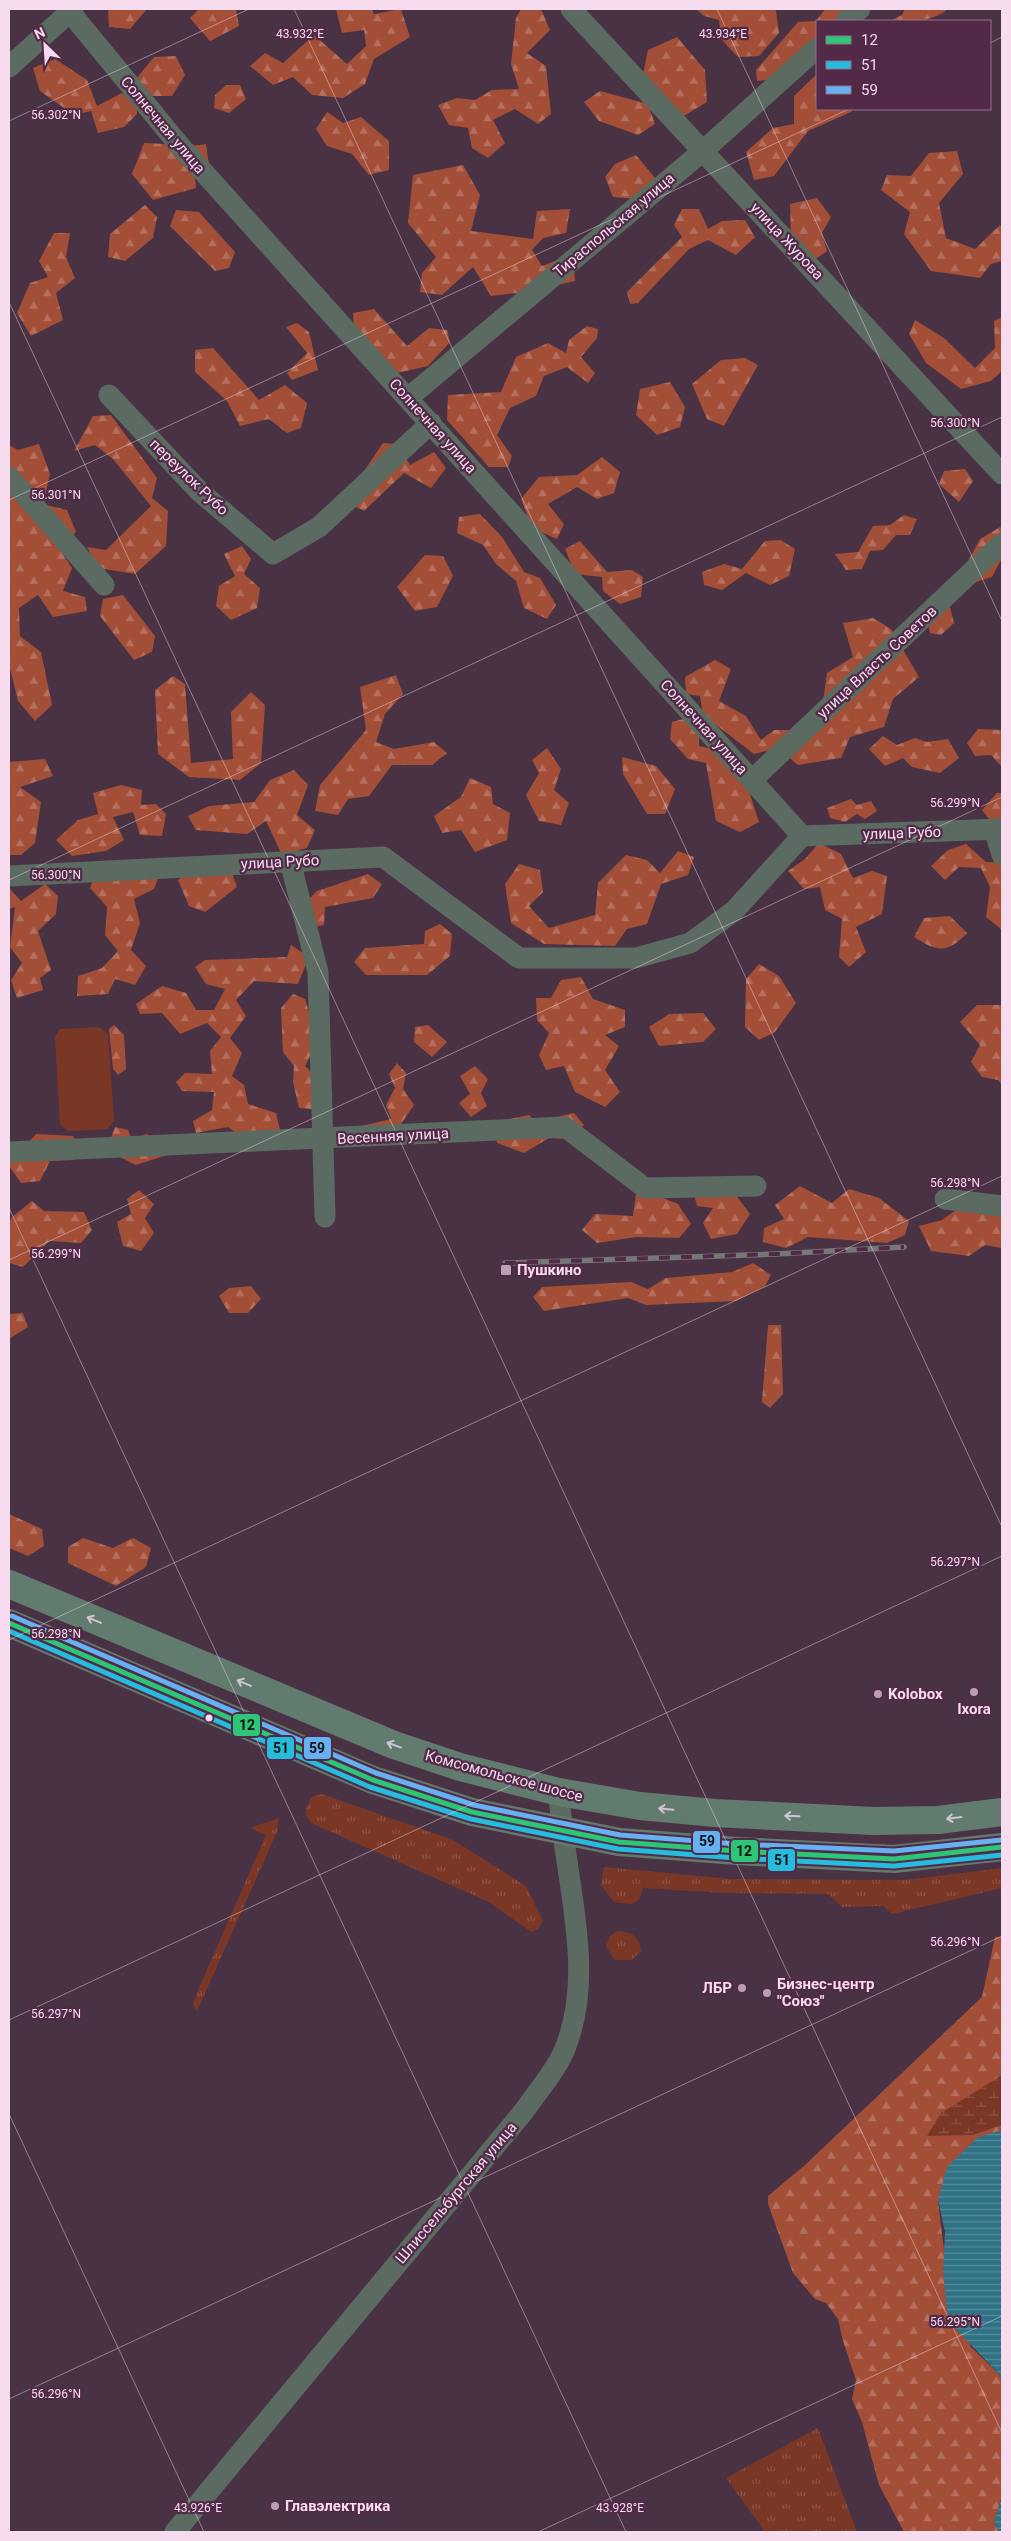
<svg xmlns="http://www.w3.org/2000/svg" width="1011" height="2541" font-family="Roboto,sans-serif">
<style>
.grass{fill:url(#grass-tufts)}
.forest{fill:url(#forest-firs)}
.wetland{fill:url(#wetland-marsh)}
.green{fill:#7b3726}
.water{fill:url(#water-rules)}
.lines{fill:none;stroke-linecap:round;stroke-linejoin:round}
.street{stroke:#5b6b62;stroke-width:21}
.primary{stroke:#627b6f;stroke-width:28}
.rail-casing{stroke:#767778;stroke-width:5.5}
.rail{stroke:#522947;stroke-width:4;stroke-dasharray:11;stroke-linecap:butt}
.bus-1-casing{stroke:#522947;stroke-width:9}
.bus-2-casing{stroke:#522947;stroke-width:9}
.bus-3-casing{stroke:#522947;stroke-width:9}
.bus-1{stroke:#2dc577;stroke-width:5}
.bus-2{stroke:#26bcdd;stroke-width:5}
.bus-3{stroke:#66b1f2;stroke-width:5}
.oneway{stroke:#d1c4ce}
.ticks{fill:none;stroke:#f6dcee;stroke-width:1;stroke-opacity:0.45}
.poi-dot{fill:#b9a0b2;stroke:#522947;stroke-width:2}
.bus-dot{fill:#f6dcee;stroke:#522947;stroke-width:2}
.labels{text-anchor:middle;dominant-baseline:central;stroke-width:4.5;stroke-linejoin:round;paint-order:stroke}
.street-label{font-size:15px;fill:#f6dcee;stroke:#522947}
.poi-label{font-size:15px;font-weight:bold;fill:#f6dcee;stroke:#522947;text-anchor:start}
.ticks-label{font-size:12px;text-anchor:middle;fill:#f6dcee;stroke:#522947;stroke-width:4.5;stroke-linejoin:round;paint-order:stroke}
.line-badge{stroke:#522947;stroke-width:2}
.pale-badge-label{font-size:14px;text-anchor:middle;font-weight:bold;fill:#111}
</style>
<defs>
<pattern id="grass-tufts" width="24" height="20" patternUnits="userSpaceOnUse" patternTransform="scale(1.25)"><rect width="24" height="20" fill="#7b3726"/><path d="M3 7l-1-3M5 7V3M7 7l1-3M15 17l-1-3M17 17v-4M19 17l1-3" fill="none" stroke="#8e5346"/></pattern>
<pattern id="forest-firs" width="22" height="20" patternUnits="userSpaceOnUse" patternTransform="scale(1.25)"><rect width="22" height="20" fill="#a34e37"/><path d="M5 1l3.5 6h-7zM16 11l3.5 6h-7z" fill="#b56f5e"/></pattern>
<pattern id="wetland-marsh" width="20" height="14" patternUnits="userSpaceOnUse" patternTransform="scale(1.25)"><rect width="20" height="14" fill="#7b3726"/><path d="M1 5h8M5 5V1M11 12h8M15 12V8" fill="none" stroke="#8e5346"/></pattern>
<pattern id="water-rules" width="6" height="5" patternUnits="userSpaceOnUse" patternTransform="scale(1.25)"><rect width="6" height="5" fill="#2f7285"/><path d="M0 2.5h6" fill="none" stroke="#588c9c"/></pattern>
</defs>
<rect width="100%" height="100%" fill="#493243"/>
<!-- grass -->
<g class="grass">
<path d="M322,1794L453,1840L526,1886L543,1921L538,1929L531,1932L489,1902L311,1823C303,1812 305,1806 313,1796Z"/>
<path d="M279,1818L277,1832L197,2011L193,2005L199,1988L266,1835L250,1828Z"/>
<path d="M604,1867L731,1879L905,1880L1002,1868V1888L892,1914L883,1906L842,1907L828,1894L727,1893L643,1888L639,1900L631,1904L614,1902L601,1885Z"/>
<path d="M618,1931C633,1933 638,1935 641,1951L632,1960H614L606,1946L610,1936Z"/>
<path d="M818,2428L857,2532H765L726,2478Z"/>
</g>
<!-- forest -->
<g class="forest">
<path d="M110,9H147L130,29L109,27L108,11Z"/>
<path d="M199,9H236L239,26L210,41L190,18Z"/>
<path d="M336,9H372L374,14L401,9L410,37L374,59L365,84L343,98L312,95L293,77L273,85L250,66L265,53L283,63L314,35L347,64L366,46L364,30L342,33Z"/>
<path d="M521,9H541L550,30L527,53L546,66L551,114L538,124L515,109L493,120L505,143L488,158L472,148L468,128L449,125L438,105L457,98L475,100L492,90L519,89L511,64L516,18Z"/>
<path d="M696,9H773L776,11L779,33L759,56L738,57L721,39L719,20L704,16Z"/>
<path d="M825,9H850L842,21H817V43L776,79L757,81L756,70L798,22L816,21Z"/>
<path d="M905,9H948C931,23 911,21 890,21L902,15Z"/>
<path d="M677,37L705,70L707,102L682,117L643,74L648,50Z"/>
<path d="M176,56L185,75L172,96H144L136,79L154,57Z"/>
<path d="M55,59L87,80L97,106L122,93L137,102V114L124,127L98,133L91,111L74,115L40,91L33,68Z"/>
<path d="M817,74V109H853L851,112L808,131L774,176L754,180L746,152L773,128L794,124V96Z"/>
<path d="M226,85H240L246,99L229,113L214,108L215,95Z"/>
<path d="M600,91L648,104L655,124L638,135L599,121L584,102Z"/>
<path d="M327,112L343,123L361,117L389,141V170L369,175L352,154L327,146L316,129Z"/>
<path d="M144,143C165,143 185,148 206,144L209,165L194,171L196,188L153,200L132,174Z"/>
<path d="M957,151L963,174L939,203L946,238L975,249L1000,225L1002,227V261L991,264L980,278L931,271L904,234L910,212L881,190L887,175L911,176L929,153Z"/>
<path d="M636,155L655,178L636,199L613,197L605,177L615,164Z"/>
<path d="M463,165L480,195L471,231L533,239L537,211L570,209L566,233L543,238L532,250L542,266L573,254L575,281L525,292L491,296L473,267L442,295L420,292L422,273L436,257L408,223L413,175Z"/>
<path d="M817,198L831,217L822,233L827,251L813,261L791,239L790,204Z"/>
<path d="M145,205L157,217L153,238L125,261L108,257L110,234Z"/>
<path d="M682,209H699L708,229L722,221L745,220L755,237L736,255L708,240L689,249L638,303L630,304L627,292L682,237L674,225Z"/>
<path d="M176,210L199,212L235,252L229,268L215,271L170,226Z"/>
<path d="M54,233H70L66,257L75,278L56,293L63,320L31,336L17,313L30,283L48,277L39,261Z"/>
<path d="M374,309L407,346L429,328L447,330L450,342L428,366L393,374L354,327L353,313Z"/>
<path d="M1002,317V371L991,381L961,389L926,363L909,334L915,320L944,338L975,368L995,348L994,321Z"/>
<path d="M297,323L309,332L318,370L292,380L287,373L307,353L286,327Z"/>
<path d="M587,326L598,329L597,338L581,357L595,373L588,383L567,367L544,376L536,396L510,408L497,435L512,456L508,467H489L447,420L448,395L501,392L516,357L548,343L566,353L569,340Z"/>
<path d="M213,348L259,400L285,385L307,403L301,428L287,433L269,419L240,426L227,401L195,372V350Z"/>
<path d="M745,358L758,365L724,426L707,419L692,384L721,360Z"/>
<path d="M670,382L685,407L680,427L657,435L636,415L640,389Z"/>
<path d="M111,415L157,478L152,498L168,511L166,546L135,574L98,568L87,547L106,550L151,506L113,459L95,445L74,451L93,416Z"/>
<path d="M383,443L397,444L410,465L434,452L446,468L431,488L404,473L364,511L344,501Z"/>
<path d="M39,444L50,474L43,504L67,510L76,532L60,550L72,568L63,591L85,597L87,611L53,617L38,595L19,608L20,636L41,652L52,705L35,721L18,701L9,664V445L18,450Z"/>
<path d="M602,457L620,472L614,493L597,499L577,487L548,504L564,524L557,539L532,528L521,499L539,477L577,475Z"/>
<path d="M965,469L973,481L959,502L939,484L944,471Z"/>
<path d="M480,514L502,537L524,572L540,578L556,605L547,619L524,608L516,581L496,564L483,545L457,533L459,517Z"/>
<path d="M904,515L917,519L910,535H896L883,550L870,551L862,569L846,570L835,554L858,552L873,526L890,525Z"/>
<path d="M1000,527L1002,529V558L992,577L970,584L964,569L980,539Z"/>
<path d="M781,540L795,549L789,576L770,585L746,573L722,590L704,585L702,572L724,564L742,569L765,541Z"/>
<path d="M580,541L607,572L632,570L643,577L641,597L620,604L603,591L602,577L575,574L565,549Z"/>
<path d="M242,546L251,559L244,574L260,588L257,608L231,620L216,606L219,586L235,576L224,554Z"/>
<path d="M425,555L443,556L453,576L437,607L415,611L397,587Z"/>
<path d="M123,595L155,636L152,652L134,660L100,616L103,599Z"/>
<path d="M950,607L954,623L941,635L930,633L927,620Z"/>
<path d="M873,618L891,629L919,677L893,699L884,727L850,737L841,758L798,765L778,748L754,754L703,715L700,696L686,694L685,677L715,660L731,669L719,701L746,716L761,740L774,730H798L822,709L827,673L853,657L843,623Z"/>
<path d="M396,675L403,694L385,714L376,742L394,749L434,742L447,753L432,765H392L369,796L348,799L338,815L315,811L320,785L366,730L360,687Z"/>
<path d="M173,676L185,684L191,763L233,759L231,712L251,692L265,705L261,763L240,780L189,777L158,754L155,690Z"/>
<path d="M687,718L699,730V746L722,751L744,776L759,822L740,832L716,821L706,763L688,759L670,739L672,722Z"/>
<path d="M978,729L1002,730V767L991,755L975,756L967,743Z"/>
<path d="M883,736L897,745L915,738L927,742L948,739L959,758L940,773L912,767L903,758L885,766L869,749Z"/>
<path d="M547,748L561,769L554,790L569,803L561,825L539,821L526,795L539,773L532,760Z"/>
<path d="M622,757L656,766L675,789L665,814H647L623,774Z"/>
<path d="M45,759L53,776L20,787L41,802L35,843L21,855H9V762Z"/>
<path d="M294,770L308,785L297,815L315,830L307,848L282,855L266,821L247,834L196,830L188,816L209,806L254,802L270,780Z"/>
<path d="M470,778L491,787L493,804L510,813L507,840L475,852L461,830L442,833L434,816L461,797Z"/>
<path d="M121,785L142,790L141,805L156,804L166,814L162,836L140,835L133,812L113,817L124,840L106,851L72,856L56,840L78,820L98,814L93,793Z"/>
<path d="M997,793H1002V824H993L982,810Z"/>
<path d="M851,799L857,805L871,801L877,811L865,819L857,814L845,822L830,818L827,808Z"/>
<path d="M819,843L841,854L853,878L872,871L887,876L882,914L856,927L866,952L849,967L839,957L842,919L825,910L820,887L804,889L788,871L805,859Z"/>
<path d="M966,844L986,862H1002V930L986,917L990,887L981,868L959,867L945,880L931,866L948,850Z"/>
<path d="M678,851L694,857L688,875L661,884L647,924L627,929L615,946L544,944L511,923L505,884L519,864L540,870L543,892L529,906L549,928L595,915L598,883L626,855L647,860L660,873Z"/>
<path d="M231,870L237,887L205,912L189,906L178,880L188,871Z"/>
<path d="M96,873H160L154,889L134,899L140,923L131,950L146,966L135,985L115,979L108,994L77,996L78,976L102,968L118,951L105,935L107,907L90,888Z"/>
<path d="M368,874L382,884L373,898L325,907L324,925L314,927L297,911L317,891Z"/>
<path d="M45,884L58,896L56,914L38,931L51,970L40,978L43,990L17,998L11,980L22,963L10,947L15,907L9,909V888L21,901Z"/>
<path d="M950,916L967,933C947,954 937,952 914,937L924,918Z"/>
<path d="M440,924L452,934L450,956L427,975H366L354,962L365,948L424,944L425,931Z"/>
<path d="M291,945L309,957L298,984L254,981L236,1000L246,1016L230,1038L242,1053L232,1076L244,1085L248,1104L276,1113L281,1134L258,1149L228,1127L196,1133L193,1121L212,1110L214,1092L182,1091L176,1082L185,1073L212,1074L210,1051L221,1037L207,1023L180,1034L162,1013L140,1014L136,1004L162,986L186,993L196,1010H214L225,989L206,984L195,967L205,960L287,957Z"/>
<path d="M759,964L779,976L796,1003L775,1032L759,1040L745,1027L746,979Z"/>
<path d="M581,977L593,999L625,1010V1027L605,1035L619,1046L605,1070L620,1092L605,1107L575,1092L564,1066L546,1070L539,1055L549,1033L537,1020L536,998H551L561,980Z"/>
<path d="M293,994L305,999C312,1020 318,1046 305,1066L320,1080L312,1109L299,1108L293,1082L294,1066L283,1052L281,1008Z"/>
<path d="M977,1005H1002V1085L998,1080L982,1077L971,1062L980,1045L960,1022Z"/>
<path d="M703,1013L716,1029L703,1042L659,1046L649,1027L669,1014Z"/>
<path d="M114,1025L124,1035L126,1069L118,1075L113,1069L109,1029Z"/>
<path d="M428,1025L447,1042L432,1057L414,1042L415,1027Z"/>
<path d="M397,1063L406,1073L403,1089L414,1105L401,1124L403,1138L349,1129L391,1119L386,1105L395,1088L389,1074Z"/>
<path d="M475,1066L488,1079L481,1093L487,1106L471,1117L459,1103L470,1094L460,1076Z"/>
<path d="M574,1113L584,1125L569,1139L549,1138L524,1153L497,1143L495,1122L529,1115L546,1132L560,1116Z"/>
<path d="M115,1127L128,1130L132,1141L146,1134L169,1143L167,1155L136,1165L114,1154L111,1138Z"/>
<path d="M36,1134L73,1136L81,1151L74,1160L50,1161L40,1181L21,1183L9,1166V1150L25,1146Z"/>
<path d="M800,1186L832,1203L849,1189L879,1198L909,1221L905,1235L887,1243L808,1237L786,1248L763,1242L764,1228L784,1219L775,1205Z"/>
<path d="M139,1190L154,1204L145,1218L154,1233L141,1251L123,1246L117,1222L131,1214L127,1199Z"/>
<path d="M693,1190H732L750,1214L737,1234L711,1239L703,1223L713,1208L697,1206Z"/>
<path d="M636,1193L653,1194L678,1204L691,1224L679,1238L636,1237L597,1243L582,1230L595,1214L633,1216Z"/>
<path d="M32,1201L44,1211L84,1212L92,1230L81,1243L49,1241L23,1267L9,1263V1223L12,1217Z"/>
<path d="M963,1205H1002V1248L985,1245L969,1256L931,1251L919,1226L942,1220Z"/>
<path d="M753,1263L771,1275L765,1286L736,1301L646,1305L628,1298L544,1311L533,1297L542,1287L631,1282L648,1289L666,1278L732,1272Z"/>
<path d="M251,1286L261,1299L248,1313H229L219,1296L229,1288Z"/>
<path d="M23,1313L28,1327L9,1339V1314Z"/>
<path d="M768,1325H781L783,1394L770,1408L762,1402Z"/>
<path d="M9,1514L42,1529L44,1546L28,1556L9,1548Z"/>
<path d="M83,1538L113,1548L133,1538L151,1548L146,1567L116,1586L68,1563V1547Z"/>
<path d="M995,1937H1002V2131L970,2145L938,2201L944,2250L971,2347L999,2374L1002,2382V2496L994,2522L999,2532H904L879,2485L862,2422L852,2399L856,2380L843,2341L838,2319L826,2303L815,2299L793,2273L768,2204V2196L805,2165L982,1997Z"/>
</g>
<!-- wetland -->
<path class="wetland" d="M1002,2075V2125L973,2135L927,2136L941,2113Z"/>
<!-- green -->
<path class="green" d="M99,1027L108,1034L114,1121L107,1129L68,1131L60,1124L55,1037L60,1029Z"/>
<!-- water -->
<g class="water">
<path d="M1002,2130V2382L999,2374L948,2321L943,2271L945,2232L938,2200L947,2167L978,2137Z"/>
<path d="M1002,2496V2532H999L994,2522Z"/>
</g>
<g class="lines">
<!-- street -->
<g class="street">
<path d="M571,9L1002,474"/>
<path d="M70,12L180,146L802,836"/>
<path d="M846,21L860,9"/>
<path d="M9,67L73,9"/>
<path d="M109,395L199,491L273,554L319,527L431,423"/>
<path d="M408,398L703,151L817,48"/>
<path d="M9,477L104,585"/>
<path d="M752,780L1002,543"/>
<path d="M994,829L1002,855"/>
<path d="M802,836L1002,829"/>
<path d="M290,861L318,972L325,1217"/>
<path d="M9,876L383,857L519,958H636L690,943L734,911L802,836"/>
<path d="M9,1152L565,1127L645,1188L756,1186"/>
<path d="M945,1199L1002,1206"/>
<path d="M175,2532L524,2111C536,2093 556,2071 564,2051C598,1971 563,1876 559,1792"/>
</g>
<!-- primary -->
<g class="primary">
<path d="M9,1584L394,1745L460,1767L559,1792L640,1806L715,1813L873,1821L938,1820L1002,1812"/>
<path d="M9,1623L373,1780L472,1812L619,1842L737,1851L894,1859L1002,1847"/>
</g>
<!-- rail casing -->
<g class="rail-casing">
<path id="rail" d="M505,1263L776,1254L904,1247"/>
</g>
<!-- rail -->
<use href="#rail" class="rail"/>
<!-- bus-1 casing -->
<g class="bus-1-casing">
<path id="bus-1" d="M9,1623L373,1780L472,1812L619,1842L737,1851L894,1859L1002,1847"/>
</g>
<!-- bus-2 casing -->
<g class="bus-2-casing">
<path id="bus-2" d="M9,1631L370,1787L471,1819L618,1849L736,1858L894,1866L1002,1855"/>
</g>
<!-- bus-3 casing -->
<g class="bus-3-casing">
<path id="bus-3" d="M12,1616L376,1773L474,1805L620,1835L737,1844L894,1851L1001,1840"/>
</g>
<!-- bus-1 -->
<use href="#bus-1" class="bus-1"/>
<!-- bus-2 -->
<use href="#bus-2" class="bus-2"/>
<!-- bus-3 -->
<use href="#bus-3" class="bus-3"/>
</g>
<!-- one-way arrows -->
<defs><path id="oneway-shaft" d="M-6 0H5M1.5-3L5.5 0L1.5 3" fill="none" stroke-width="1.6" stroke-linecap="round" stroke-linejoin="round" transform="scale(1.25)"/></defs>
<g class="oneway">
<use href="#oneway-shaft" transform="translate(94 1620) rotate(-157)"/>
<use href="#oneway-shaft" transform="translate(244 1683) rotate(-157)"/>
<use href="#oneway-shaft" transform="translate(394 1745) rotate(-160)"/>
<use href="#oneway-shaft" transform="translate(666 1809) rotate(-175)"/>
<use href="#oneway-shaft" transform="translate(792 1816) rotate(-178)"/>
<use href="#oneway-shaft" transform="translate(954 1818) rotate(173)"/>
</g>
<!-- ticks -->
<path class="ticks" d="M294,9L1002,1527M717,9L1002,621M990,43L1002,37M9,121L249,9M9,302L1002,2433M9,500L849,109M9,880L1002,417M9,1208L626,2532M9,1260L1002,797M9,1640L1002,1176M9,2020L1002,1556M9,2114L204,2532M9,2399L1002,1936M538,2532L1002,2316"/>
<!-- markers -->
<g class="poi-dot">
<rect x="500" y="1264" width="12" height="12" rx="2.5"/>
<circle cx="974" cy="1692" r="5"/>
<circle cx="878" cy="1694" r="5"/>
<circle cx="742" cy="1988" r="5"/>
<circle cx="767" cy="1993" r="5"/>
<circle cx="275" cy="2506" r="5"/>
</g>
<circle class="bus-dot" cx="209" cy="1718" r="4.5"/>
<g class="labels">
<!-- street labels -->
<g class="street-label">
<text transform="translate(163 125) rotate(50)">Солнечная улица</text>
<text transform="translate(614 225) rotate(-40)">Тираспольская улица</text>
<text transform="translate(787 241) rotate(47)">улица Журова</text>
<text transform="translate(433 426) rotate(48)">Солнечная улица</text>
<text transform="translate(189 477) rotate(44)">переулок Рубо</text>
<text transform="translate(877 662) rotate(-43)">улица Власть Советов</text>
<text transform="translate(704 727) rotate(48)">Солнечная улица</text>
<text transform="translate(902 833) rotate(-2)">улица Рубо</text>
<text transform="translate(280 862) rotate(-3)">улица Рубо</text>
<text transform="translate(393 1136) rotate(-3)">Весенняя улица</text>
<text transform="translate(504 1776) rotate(15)">Комсомольское шоссе</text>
<text transform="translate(456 2193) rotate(-50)">Шлиссельбургская улица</text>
</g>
<!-- poi labels -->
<g class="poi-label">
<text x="517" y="1270">Пушкино</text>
<text x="888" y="1694">Kolobox</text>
<text x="974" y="1709" text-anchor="middle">Ixora</text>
<text x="777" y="1984">Бизнес-центр<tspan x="777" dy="17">"Союз"</tspan></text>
<text x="732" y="1988" text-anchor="end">ЛБР</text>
<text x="285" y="2506">Главэлектрика</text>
</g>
</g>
<g class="ticks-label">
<text x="300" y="38">43.932°E</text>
<text x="723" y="38">43.934°E</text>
<text x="56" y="119">56.302°N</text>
<text x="955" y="427">56.300°N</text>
<text x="56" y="499">56.301°N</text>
<text x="955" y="807">56.299°N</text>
<text x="56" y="879">56.300°N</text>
<text x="955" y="1187">56.298°N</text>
<text x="56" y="1258">56.299°N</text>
<text x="955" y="1566">56.297°N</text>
<text x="56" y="1638">56.298°N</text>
<text x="955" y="1946">56.296°N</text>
<text x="56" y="2018">56.297°N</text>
<text x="955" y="2326">56.295°N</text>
<text x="56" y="2398">56.296°N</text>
<text x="198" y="2512">43.926°E</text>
<text x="620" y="2512">43.928°E</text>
</g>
<g class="line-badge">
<rect x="232" y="1713" width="29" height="24" rx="5" fill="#2dc577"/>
<rect x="303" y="1736" width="29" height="24" rx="5" fill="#66b1f2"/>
<rect x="266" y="1736" width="29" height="24" rx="5" fill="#26bcdd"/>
<rect x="692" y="1830" width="29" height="24" rx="5" fill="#66b1f2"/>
<rect x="730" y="1839" width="29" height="24" rx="5" fill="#2dc577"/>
<rect x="767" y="1848" width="29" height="24" rx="5" fill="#26bcdd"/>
</g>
<g class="pale-badge-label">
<text x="247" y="1730">12</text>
<text x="317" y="1753">59</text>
<text x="281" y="1753">51</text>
<text x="707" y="1846">59</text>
<text x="744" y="1856">12</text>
<text x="782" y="1865">51</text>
</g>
<!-- border -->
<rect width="1011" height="2541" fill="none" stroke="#f6dcee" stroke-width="20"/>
<!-- legend -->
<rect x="816" y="20" width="175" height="90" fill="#522947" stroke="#94718a"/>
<rect x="826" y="36" width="25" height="8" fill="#2dc577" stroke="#94718a"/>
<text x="861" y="45" font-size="15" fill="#f6dcee">12</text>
<rect x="826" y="61" width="25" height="8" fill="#26bcdd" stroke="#94718a"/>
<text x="861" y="70" font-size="15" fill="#f6dcee">51</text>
<rect x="826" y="86" width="25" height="8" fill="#66b1f2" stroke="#94718a"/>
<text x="861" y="95" font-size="15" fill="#f6dcee">59</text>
<!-- north arrow -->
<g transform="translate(45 45) rotate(335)" stroke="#522947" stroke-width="4" paint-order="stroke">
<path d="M0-4L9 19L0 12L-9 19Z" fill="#f6dcee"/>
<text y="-8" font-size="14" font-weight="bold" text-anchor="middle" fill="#f6dcee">N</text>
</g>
</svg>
